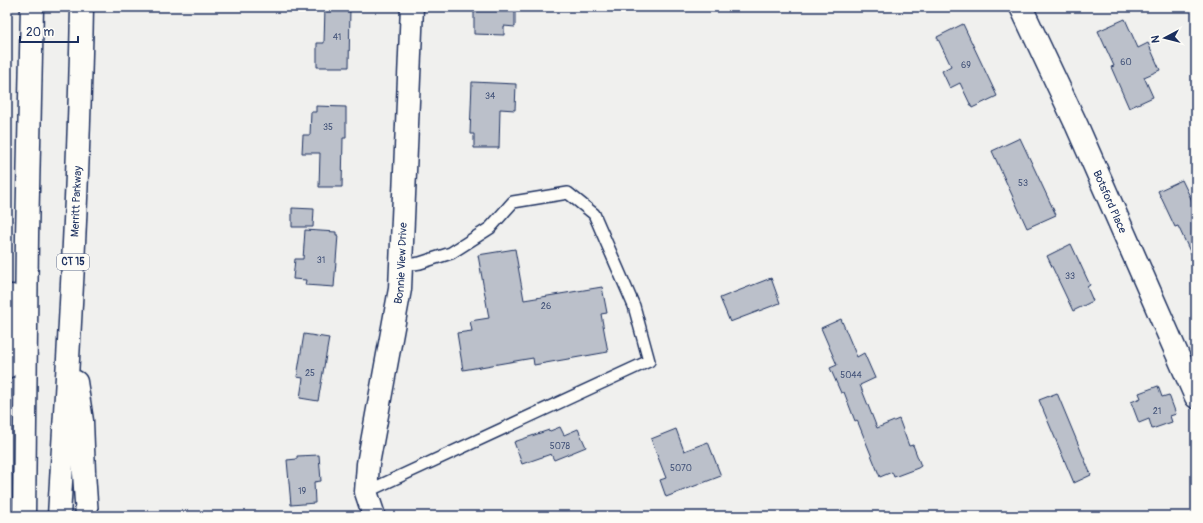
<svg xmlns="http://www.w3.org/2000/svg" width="1203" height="523" font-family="Pangolin,sans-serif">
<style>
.building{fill:#bbc0ca;stroke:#1b2f5e}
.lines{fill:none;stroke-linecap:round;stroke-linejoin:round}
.service-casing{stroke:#1b2f5e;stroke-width:14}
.minor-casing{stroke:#1b2f5e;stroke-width:25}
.motorway-casing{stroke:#1b2f5e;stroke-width:25}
.service{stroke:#fdfcf7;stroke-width:11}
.minor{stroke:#fdfcf7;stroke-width:22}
.motorway{stroke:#fdfcf7;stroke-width:22}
.labels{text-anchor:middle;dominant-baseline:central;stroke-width:3;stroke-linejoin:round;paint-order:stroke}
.number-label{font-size:9px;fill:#435379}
.shield{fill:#fdfcf7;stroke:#5f6c8c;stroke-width:1}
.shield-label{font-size:10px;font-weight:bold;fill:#1b2f5e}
.street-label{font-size:11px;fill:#1b2f5e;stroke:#fdfcf7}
</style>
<rect width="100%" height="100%" fill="#f0f0ee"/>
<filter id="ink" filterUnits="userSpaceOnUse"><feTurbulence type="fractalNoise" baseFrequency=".025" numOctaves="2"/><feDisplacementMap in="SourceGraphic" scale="8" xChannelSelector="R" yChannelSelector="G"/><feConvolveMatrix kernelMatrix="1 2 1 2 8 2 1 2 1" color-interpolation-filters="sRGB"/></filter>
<g filter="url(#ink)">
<!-- building -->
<g class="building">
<path d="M325,7H350L349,67H317V43H324Z"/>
<path d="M474,7H515V27L504,26V35L474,34Z"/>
<path d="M1125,19L1138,48L1148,43L1160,70L1144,77L1153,97L1129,108L1111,67L1114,66L1098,31Z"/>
<path d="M963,24L997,96L972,108L960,83L950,88L942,71L951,66L937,37Z"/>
<path d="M472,82L516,84L515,110L500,109L499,148H474V134H470Z"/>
<path d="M316,106L346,107V138H343L342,187H319L320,153H302L303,135H310L311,112H316Z"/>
<path d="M1020,138L1056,215L1027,228L992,151Z"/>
<path d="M1182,180L1196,209V264L1178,226L1175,227L1158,191Z"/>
<path d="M292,208L314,209L313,227H292Z"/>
<path d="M305,230L336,232V235H338L334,287L305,285L306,280L293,279L295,259H303Z"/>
<path d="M1071,244L1090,285L1087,287L1093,301L1073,311L1047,256Z"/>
<path d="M515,249L524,300L602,287L607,313L601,314L608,352L534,365L533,358L463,370L457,333L472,331L470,321L489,318L478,255Z"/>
<path d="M771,278L780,303L730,322L720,298Z"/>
<path d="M841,319L857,357L864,353L875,378L860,385L877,428L899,419L909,446L913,445L921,466L918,468L894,477L892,472L880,477L857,420L855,421L844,392L841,393L830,368L837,365L821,328Z"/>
<path d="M304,334L329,338L318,401L300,398L303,378L297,377Z"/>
<path d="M1158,386L1162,397L1169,395L1176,414L1170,416L1172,422L1152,429L1149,419L1139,423L1131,402L1141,398L1139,393Z"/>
<path d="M1057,393L1091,475L1074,483L1039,400Z"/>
<path d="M560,427L564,435L578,429L586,447L554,460L551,454L522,464L514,442L549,430L550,431Z"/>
<path d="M676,429L684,451L708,442L721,476L666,497L660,480L666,478L651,439Z"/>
<path d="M319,455L321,481L314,482L315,503L291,505L287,460L297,459V456Z"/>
</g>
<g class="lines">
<!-- service casing -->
<g class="service-casing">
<path id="service" d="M366,492L649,361L634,306L594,214L568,193L513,202L490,228L451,253L420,263L401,266"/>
</g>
<!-- minor casing -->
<g class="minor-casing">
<g id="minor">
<path id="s1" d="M1021,7L1077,126L1196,397"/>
<path id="s2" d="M374,516L366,492L368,464L400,289L412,7"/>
</g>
</g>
<!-- motorway casing -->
<g class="motorway-casing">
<g id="motorway">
<path d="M7,367L11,296"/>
<path d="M76,382L82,421L84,473L87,516"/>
<path d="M24,516L27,236L32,7"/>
<path id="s3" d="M59,516C69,346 79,177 82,7"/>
</g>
</g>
<!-- service -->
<use href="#service" class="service"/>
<!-- minor -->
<use href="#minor" class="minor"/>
<!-- motorway -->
<use href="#motorway" class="motorway"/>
</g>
</g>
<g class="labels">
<!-- number labels -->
<g class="number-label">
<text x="337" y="37">41</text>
<text x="1126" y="62">60</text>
<text x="966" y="65">69</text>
<text x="490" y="96">34</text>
<text x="328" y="127">35</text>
<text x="1023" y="183">53</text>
<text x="321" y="260">31</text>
<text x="1070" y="276">33</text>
<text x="546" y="306">26</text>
<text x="310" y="373">25</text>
<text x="851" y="375">5044</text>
<text x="1157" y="411">21</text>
<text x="560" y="446">5078</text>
<text x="681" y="468">5070</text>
<text x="302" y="491">19</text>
</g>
<!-- shield labels -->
<rect class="shield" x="57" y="254" width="32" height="16" rx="3"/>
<g class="shield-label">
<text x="73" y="262">CT 15</text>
</g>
<!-- street labels -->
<g class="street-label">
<text stroke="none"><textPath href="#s1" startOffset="214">Botsford Place</textPath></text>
<text stroke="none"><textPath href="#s3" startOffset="315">Merritt Parkway</textPath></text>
<text stroke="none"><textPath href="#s2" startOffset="257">Bonnie View Drive</textPath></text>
</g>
</g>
<!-- margin -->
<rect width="1203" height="523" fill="none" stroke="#fdfcf7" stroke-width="24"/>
<rect x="12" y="12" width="1179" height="499" fill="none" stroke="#1b2f5e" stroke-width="1.5" filter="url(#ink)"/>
<!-- north arrow -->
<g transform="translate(1165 38) rotate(263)" stroke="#fdfcf7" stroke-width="3" paint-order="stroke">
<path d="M0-3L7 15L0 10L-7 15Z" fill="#1b2f5e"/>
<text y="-6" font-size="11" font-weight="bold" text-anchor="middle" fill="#1b2f5e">N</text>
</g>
<!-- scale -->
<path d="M20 36v6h58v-6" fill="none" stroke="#1b2f5e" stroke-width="2"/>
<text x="26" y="36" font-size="12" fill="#1b2f5e" stroke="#fdfcf7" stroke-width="3" paint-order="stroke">20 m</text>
</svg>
